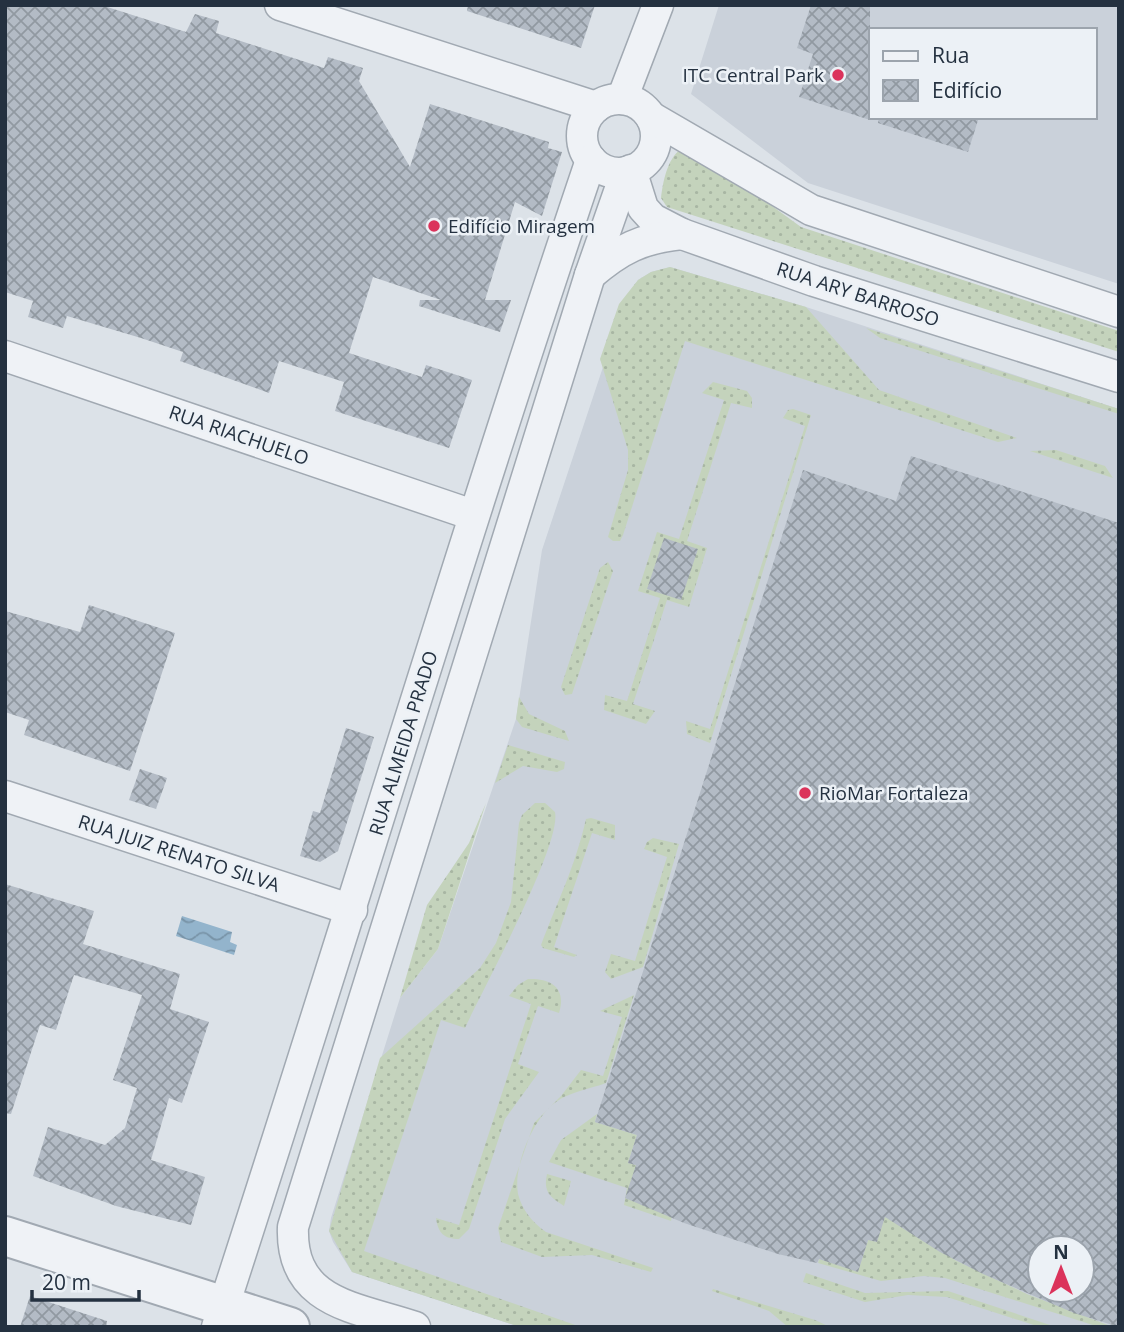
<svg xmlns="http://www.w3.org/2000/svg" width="1124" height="1332" font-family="'Open Sans',sans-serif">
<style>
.built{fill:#cad1da;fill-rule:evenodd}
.grass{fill:url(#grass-dots)}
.water{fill:url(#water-waves)}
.building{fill:url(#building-cross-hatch);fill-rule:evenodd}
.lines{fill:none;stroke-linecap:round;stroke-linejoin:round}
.minor-casing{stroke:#a1a9b2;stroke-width:33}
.tertiary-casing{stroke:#a1a9b2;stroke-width:42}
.minor{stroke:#eff2f6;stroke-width:30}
.tertiary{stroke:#eff2f6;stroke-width:38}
.poi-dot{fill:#db335b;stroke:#ecf1f6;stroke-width:2.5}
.labels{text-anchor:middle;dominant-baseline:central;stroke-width:5;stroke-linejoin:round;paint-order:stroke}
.poi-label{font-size:19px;fill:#243140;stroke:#ecf1f6;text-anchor:start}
.street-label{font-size:19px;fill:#243140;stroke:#ecf1f6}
</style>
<defs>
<pattern id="grass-dots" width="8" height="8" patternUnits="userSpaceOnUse" patternTransform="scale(1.75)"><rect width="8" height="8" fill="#c4d3bc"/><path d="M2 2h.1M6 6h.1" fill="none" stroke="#a8b6a3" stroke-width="1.8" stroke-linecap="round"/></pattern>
<pattern id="water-waves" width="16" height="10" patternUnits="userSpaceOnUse" patternTransform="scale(1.75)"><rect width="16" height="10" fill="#93b4cc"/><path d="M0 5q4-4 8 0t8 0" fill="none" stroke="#7893a7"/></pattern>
<pattern id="building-cross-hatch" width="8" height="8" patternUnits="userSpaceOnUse" patternTransform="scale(1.75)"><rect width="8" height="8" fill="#b3bbc5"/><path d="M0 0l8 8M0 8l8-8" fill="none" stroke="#9199a1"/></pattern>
</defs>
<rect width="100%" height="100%" fill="#dce2e8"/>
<!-- built -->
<g class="built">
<path d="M719,5H1119V284L808,183L691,94ZM870,30H1094V117H870Z"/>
<path d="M670,267L806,307L1119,409V1327H520L352,1272L333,1242L329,1231L331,1218L400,998L438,949L516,719L542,550L622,310L638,280L651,272ZM1040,1248H1082V1290H1040Z"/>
</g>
<!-- grass -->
<g class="grass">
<path d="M681,149L696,151L801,227L1119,331V352L667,207L661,198C663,182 667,159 681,149Z"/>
<path d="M670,267L806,307L879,390L1017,438L998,442L685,341L623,535L620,541H613L608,537L628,470V450L600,359L619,304L638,280L651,272Z"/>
<path d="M866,328L1119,409V414L880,338Z"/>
<path d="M713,382L747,391L752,398V408L731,403L687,541L707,548L689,607L667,600L633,704L655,711L646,724L604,710L605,695L627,701L660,598L638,591L657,532L679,539L724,400L702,393Z"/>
<path d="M793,409L811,415L710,743L687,734L686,721L710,729L805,426L783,418L788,410Z"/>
<path d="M1056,450L1105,466L1113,478L1030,451Z"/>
<path d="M608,562L613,571L572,694L565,695L561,687L600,568Z"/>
<path d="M519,697L529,714L565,731L569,741L522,727L516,719Z"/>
<path d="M508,745L565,762L564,769L557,772L523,766L495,783Z"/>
<path d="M486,803L438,949L400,998L427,905L469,843Z"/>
<path d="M535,803H545L555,812C562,844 482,991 465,1028L441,1020L364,1251L581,1327H520L352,1272L329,1231L380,1058L480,968L496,943L511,902L519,823L522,815Z"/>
<path d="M591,818L615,825V840L592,833L554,947L577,955L574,957L543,948L541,945C558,900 575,867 586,819Z"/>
<path d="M653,838L679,844L643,967L611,979L605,972L611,954L635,961L667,857L644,849L647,842Z"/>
<path d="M528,979C551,978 567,988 559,1013L538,1006L518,1064L539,1072L505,1119L469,1229L459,1239C444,1239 438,1233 436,1218L459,1225L531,1004L509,996L518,985Z"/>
<path d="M634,995L606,1083C590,1089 569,1092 556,1102C533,1118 513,1166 518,1194C522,1210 533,1223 546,1232L653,1268L651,1272L592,1255L542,1257L501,1242L498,1228L534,1123L561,1096L581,1070L603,1076L622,1017L600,1011Z"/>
<path d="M597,1114L595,1122L637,1135L628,1163L636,1165L672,1216L671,1221L624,1205L627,1188L549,1162L561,1140Z"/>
<path d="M547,1174L571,1181L564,1206C550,1197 543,1192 547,1174Z"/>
<path d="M886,1213L955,1260L1027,1294L1113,1327H1099L945,1278L924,1276L881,1281L818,1263L819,1259L858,1271L868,1240Z"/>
<path d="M806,1273L865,1293L948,1291L1056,1327H1040L947,1297L908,1295L865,1302L803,1282Z"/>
<path d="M713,1289L815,1320L830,1327H788L769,1311L712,1291Z"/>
</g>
<!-- water -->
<path class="water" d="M182,916L232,932L230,942L237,945L234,955L176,936Z"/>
<!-- building -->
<g class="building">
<path d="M5,5H101L186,32L195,14L219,21L216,33L324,68L328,57L363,68L359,81L410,167L430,104L549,142L548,148L562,152L542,216L515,202L485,300H511L500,332L419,306L420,300H441L373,277L349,353L422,377L426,365L472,380L449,448L335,411L344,382L279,361L269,393L180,361L183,352L141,338L67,316L63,328L28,317L33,301L5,292Z"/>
<path d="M468,5H595L581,48L467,11Z"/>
<path d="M811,5H870V120L799,97L813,54L797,48Z"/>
<path d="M879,117H979L968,152L878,123Z"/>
<path d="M911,456L1119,523V1327L1074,1313L983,1274L940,1252L885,1217L877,1242L868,1240L858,1272L819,1259L817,1263L778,1254L684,1223L625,1198L636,1165L628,1163L637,1135L595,1122L803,470L896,501ZM1040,1248H1082V1290H1040Z"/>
<path d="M664,538L698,549L681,600L647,589Z"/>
<path d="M89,605L175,633L130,771L24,735L29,720L5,712V611L80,632Z"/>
<path d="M346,728L374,737L338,851L320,862L300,856L313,811L320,813Z"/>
<path d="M140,769L167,778L156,809L129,800Z"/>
<path d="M5,884L94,911L83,944L180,974L170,1009L209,1022L182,1103L169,1098L151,1160L205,1177L191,1225L116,1206L33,1176L48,1127L105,1145L125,1128L137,1088L113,1080L142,995L74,975L56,1030L40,1025L11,1114L5,1113Z"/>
<path d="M30,1296L107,1321L106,1327H20Z"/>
</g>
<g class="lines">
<!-- minor casing -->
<g class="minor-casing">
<g id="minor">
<path d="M280,5L596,107"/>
<path d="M622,99L658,5"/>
<circle cx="619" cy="136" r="37"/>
<path d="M651,117L811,210L1119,312"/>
<path d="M631,170L643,208L653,219L682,234L814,281L1119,377"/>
<path d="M590,275C620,249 642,238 682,234"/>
<path d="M5,356L473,515"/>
<path d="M5,796L352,910"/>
<path d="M217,1327C344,938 460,547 591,160"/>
<path d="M415,1327C356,1307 290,1304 293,1227L590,275L626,172"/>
</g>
</g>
<!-- tertiary casing -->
<g class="tertiary-casing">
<path id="tertiary" d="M5,1236L290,1327"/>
</g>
<!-- minor -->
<use href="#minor" class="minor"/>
<!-- tertiary -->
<use href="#tertiary" class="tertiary"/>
</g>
<!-- markers -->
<g class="poi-dot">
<circle cx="838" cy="75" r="7"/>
<circle cx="434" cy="226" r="7"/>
<circle cx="805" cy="793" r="7"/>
</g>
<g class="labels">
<!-- poi labels -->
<g class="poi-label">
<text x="824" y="75" text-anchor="end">ITC Central Park</text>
<text x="448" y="226">Edifício Miragem</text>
<text x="819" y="793">RioMar Fortaleza</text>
</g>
<!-- street labels -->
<g class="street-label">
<text transform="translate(858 294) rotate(18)">RUA ARY BARROSO</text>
<text transform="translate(239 435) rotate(19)">RUA RIACHUELO</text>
<text transform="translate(403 743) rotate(-73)">RUA ALMEIDA PRADO</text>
<text transform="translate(179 853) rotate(18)">RUA JUIZ RENATO SILVA</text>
</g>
</g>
<!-- border -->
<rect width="1124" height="1332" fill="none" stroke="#243140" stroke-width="14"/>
<!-- legend -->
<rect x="869" y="28" width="228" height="91" fill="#ecf1f6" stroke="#9ca4ad" stroke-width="2"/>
<rect x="883" y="51" width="35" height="10" fill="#eff2f6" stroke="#9ca4ad" stroke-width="2"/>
<text x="932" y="63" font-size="21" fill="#243140">Rua</text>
<rect x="883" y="80" width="35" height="21" fill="url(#building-cross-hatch)" stroke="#9ca4ad" stroke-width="2"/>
<text x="932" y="98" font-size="21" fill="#243140">Edifício</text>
<!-- north arrow -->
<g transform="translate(1061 1269)"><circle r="33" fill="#ecf1f6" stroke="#9ca4ad" stroke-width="2"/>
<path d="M0-5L12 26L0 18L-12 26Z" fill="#db335b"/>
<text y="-10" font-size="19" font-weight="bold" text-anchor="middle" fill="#243140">N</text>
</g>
<!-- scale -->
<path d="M32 1290v10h107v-10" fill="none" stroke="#243140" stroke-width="3.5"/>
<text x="42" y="1290" font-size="21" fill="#243140" stroke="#ecf1f6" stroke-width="5" paint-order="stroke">20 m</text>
</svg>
